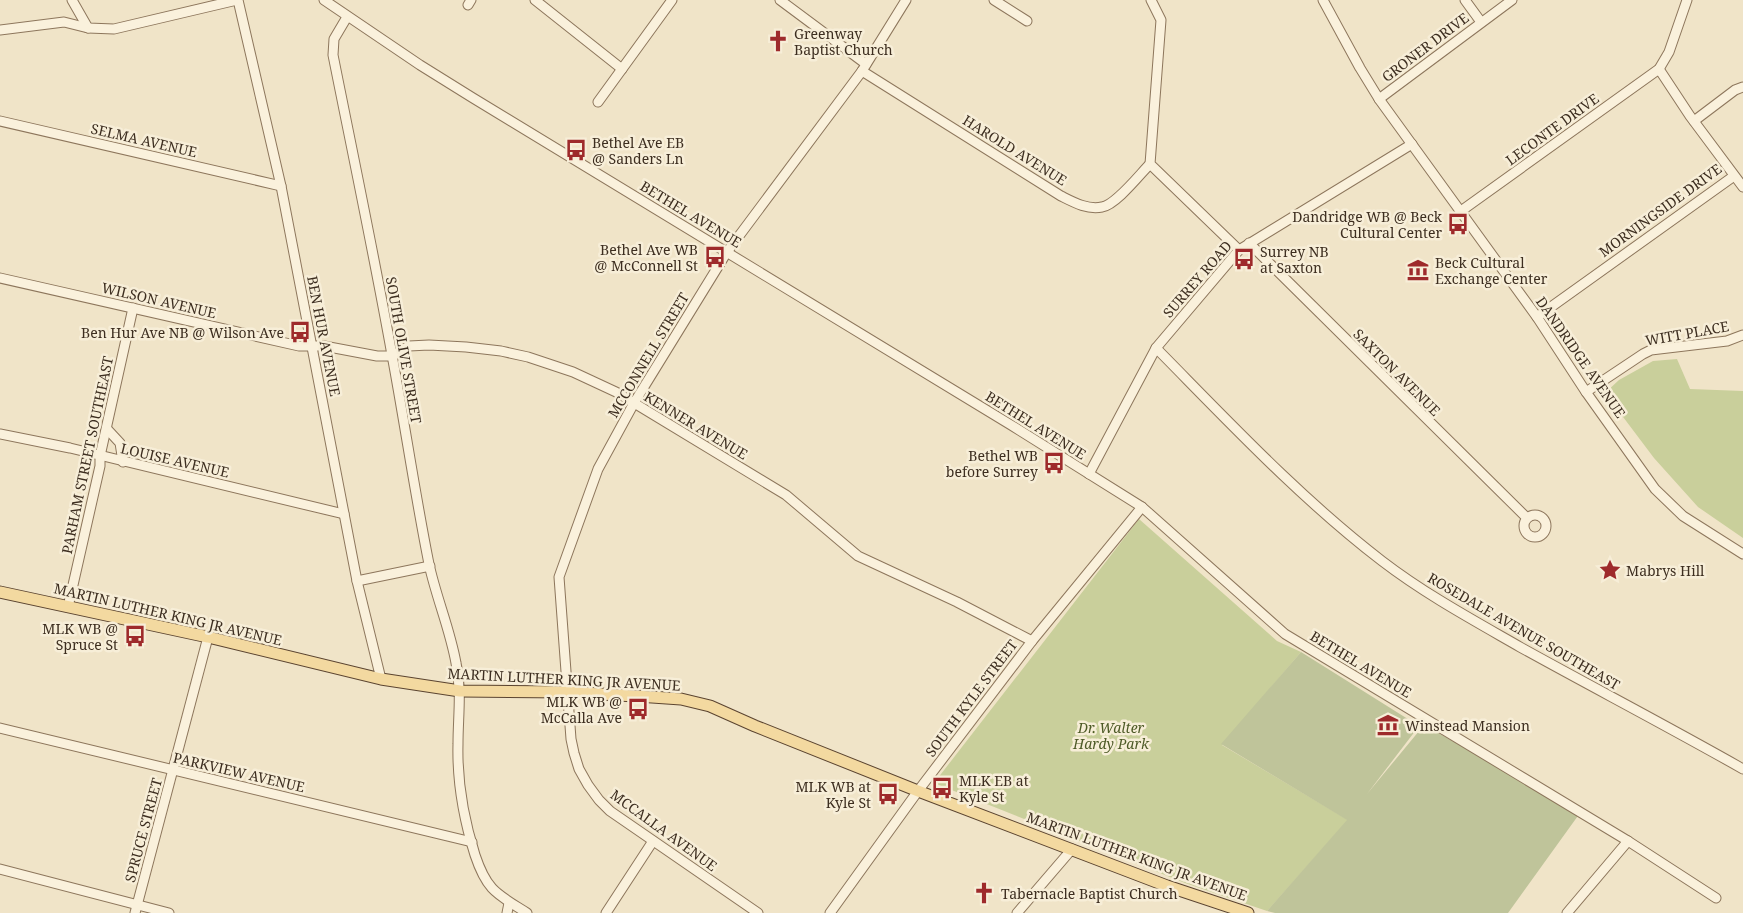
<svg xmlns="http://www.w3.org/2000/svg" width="1743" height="913" font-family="'Noto Serif',serif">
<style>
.green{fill:#c9cf9b}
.cemetery{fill:#bfc49a}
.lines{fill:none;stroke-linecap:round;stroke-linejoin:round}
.minor-casing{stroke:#8d765c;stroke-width:11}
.major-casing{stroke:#5b4430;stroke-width:13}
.minor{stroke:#faf1dc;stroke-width:9}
.major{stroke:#f3d9a0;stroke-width:11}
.labels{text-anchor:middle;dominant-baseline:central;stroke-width:5;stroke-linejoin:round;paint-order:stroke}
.poi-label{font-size:14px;fill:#3d2e20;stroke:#f7eed8;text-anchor:start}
.street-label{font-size:14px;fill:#3d2e20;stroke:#f7eed8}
.park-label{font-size:14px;font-style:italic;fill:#4d5a26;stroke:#f7eed8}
</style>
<rect width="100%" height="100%" fill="#f0e4c8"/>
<!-- green -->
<g class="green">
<path d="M1677,359L1690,389L1743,391V538L1698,507L1654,458L1605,393L1619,380L1653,361Z"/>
<path d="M1139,519L1277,641L1301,652L1222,745L1348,820L1267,911L1185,883L934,783Z"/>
</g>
<!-- cemetery -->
<path class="cemetery" d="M1301,652L1419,726L1367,794L1424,725L1580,813L1508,913H1275L1267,911L1347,820L1221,744Z"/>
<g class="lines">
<!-- minor casing -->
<g class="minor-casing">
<g id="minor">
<path d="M72,0L88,28"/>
<path d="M238,0L281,186L357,581L381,679"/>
<path d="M324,0L420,65L473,98L1011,425L1142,507L1285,634L1628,841L1716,898"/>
<path d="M535,0L622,69"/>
<path d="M780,0L866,64"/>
<path d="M994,0L1027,21"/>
<path d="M1151,0L1161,20L1150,164L1239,250"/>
<path d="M1323,0L1360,68L1379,99L1537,317L1586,392L1655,489L1683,516L1743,554"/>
<path d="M1465,0L1481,22"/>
<path d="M468,5L471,0"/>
<path d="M347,17L334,39L333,55C353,155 374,255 392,355C405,425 415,494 429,564C436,597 450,629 456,663C462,691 458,716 458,744C457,781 464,820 475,855C487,891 497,894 527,913"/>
<path d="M0,30L64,22L88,28L114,29L237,0"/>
<path d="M1659,69L1690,116L1743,187"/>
<path d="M862,71L1061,196C1073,202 1087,210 1102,207C1116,205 1140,174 1150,164"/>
<path d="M1379,99L1512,0"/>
<path d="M598,102L672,0"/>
<path d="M0,121L281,186"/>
<path d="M1694,121L1735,90L1743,87"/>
<path d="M1461,211L1659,69L1669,52L1687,0"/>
<path d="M1249,243L1527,518"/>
<path d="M0,278L299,346H324L377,356H392L409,346L429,345L466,347L501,351L528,357L573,372L616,392L786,495L858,556L957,602L1032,641"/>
<path d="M1537,317L1734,176"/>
<path d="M1156,348C1229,422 1300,498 1382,561C1425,594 1473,620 1520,647C1594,688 1669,727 1743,769"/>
<path d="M1586,392L1643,354L1651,350L1727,341L1743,335"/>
<path d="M107,429L120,443L123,462"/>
<path d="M0,434L70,448L344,514"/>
<path d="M1089,474L1156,348L1239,250L1412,144"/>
<circle cx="1535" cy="526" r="11"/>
<path d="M357,581L430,566"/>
<path d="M68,607L100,466V456L133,308"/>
<path d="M0,728L472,842"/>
<path d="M0,869L169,913"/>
<path d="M135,913L208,637"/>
<path d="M507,913L509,903"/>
<path d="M606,913L653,841"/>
<path d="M758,913L610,811L599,800L588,785L579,769L574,753L571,739L559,577L598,469L634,403L727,252L862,71L906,0"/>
<path d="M830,913L918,791L1032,641L1142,507"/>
<path d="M1017,913L1072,849"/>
<path d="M1567,913L1628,841"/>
</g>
</g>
<!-- major casing -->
<g class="major-casing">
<path id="major" d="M0,592L208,637L381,679L460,691L567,692L652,697L681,699L710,706L755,726L918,791L1167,886L1248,913"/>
</g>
<!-- minor -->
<use href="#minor" class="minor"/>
<!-- major -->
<use href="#major" class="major"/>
</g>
<!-- icons -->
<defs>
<g id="church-bare" transform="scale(1.725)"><path d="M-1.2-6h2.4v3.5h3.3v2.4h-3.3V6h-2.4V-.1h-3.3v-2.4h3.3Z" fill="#9e2a2b" stroke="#f7eed8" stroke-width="2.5" paint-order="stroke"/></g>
<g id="bus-bare" transform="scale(1.725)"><path d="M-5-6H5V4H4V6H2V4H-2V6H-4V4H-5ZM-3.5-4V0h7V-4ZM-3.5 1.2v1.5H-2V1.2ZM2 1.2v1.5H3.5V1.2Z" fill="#9e2a2b" stroke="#f7eed8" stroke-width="2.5" paint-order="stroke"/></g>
<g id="museum-bare" transform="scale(1.725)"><path d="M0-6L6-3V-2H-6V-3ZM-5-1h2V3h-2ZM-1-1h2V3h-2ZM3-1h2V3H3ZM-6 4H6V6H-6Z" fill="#9e2a2b" stroke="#f7eed8" stroke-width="2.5" paint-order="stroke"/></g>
<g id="sight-bare" transform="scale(1.725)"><path d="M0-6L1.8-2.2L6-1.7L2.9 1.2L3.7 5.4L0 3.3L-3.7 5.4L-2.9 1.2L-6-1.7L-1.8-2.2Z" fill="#9e2a2b" stroke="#f7eed8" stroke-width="2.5" paint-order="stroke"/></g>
</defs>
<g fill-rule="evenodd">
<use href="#church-bare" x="778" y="41"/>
<use href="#bus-bare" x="576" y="150"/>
<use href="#bus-bare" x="1458" y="224"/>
<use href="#bus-bare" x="715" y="257"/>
<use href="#bus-bare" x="1244" y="259"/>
<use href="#museum-bare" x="1418" y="270"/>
<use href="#bus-bare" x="300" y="332"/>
<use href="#bus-bare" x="1054" y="463"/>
<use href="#sight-bare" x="1610" y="570"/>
<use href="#bus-bare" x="135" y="636"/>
<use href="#bus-bare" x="638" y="709"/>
<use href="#museum-bare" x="1388" y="725"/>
<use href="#bus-bare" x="942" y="788"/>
<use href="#bus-bare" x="888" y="794"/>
<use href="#church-bare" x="984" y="893"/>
</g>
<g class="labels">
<!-- poi labels -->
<g class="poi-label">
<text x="794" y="33">Greenway<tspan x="794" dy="16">Baptist Church</tspan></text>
<text x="592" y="142">Bethel Ave EB<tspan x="592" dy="16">@ Sanders Ln</tspan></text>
<text x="1442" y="216" text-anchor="end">Dandridge WB @ Beck<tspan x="1442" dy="16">Cultural Center</tspan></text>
<text x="698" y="249" text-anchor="end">Bethel Ave WB<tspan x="698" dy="16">@ McConnell St</tspan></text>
<text x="1260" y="251">Surrey NB<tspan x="1260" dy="16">at Saxton</tspan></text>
<text x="1435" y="262">Beck Cultural<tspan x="1435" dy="16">Exchange Center</tspan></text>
<text x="284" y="332" text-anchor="end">Ben Hur Ave NB @ Wilson Ave</text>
<text x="1038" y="455" text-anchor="end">Bethel WB<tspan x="1038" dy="16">before Surrey</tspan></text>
<text x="1626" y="570">Mabrys Hill</text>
<text x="118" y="628" text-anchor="end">MLK WB @<tspan x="118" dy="16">Spruce St</tspan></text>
<text x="622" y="701" text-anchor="end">MLK WB @<tspan x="622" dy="16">McCalla Ave</tspan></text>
<text x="1405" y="725">Winstead Mansion</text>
<text x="959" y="780">MLK EB at<tspan x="959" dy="16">Kyle St</tspan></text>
<text x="871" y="786" text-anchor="end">MLK WB at<tspan x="871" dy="16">Kyle St</tspan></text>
<text x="1001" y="893">Tabernacle Baptist Church</text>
</g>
<!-- street labels -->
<g class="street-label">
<text transform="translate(1425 47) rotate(-37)">GRONER DRIVE</text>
<text transform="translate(1552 129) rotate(-36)">LECONTE DRIVE</text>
<text transform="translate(144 140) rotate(13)">SELMA AVENUE</text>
<text transform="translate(1015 150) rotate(32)">HAROLD AVENUE</text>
<text transform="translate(1660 210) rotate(-36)">MORNINGSIDE DRIVE</text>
<text transform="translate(691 214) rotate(31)">BETHEL AVENUE</text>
<text transform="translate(1197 279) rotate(-49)">SURREY ROAD</text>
<text transform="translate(159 300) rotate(13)">WILSON AVENUE</text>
<text transform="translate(1687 333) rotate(-10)">WITT PLACE</text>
<text transform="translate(324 336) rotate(79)">BEN HUR AVENUE</text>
<text transform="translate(404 350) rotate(80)">SOUTH OLIVE STREET</text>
<text transform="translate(648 355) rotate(-59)">MCCONNELL STREET</text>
<text transform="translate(1581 357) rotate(55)">DANDRIDGE AVENUE</text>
<text transform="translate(1397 372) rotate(45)">SAXTON AVENUE</text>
<text transform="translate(696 425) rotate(31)">KENNER AVENUE</text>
<text transform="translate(1036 425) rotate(32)">BETHEL AVENUE</text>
<text transform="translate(87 455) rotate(-78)">PARHAM STREET SOUTHEAST</text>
<text transform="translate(175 460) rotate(13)">LOUISE AVENUE</text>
<text transform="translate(168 614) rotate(13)">MARTIN LUTHER KING JR AVENUE</text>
<text transform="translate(1524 631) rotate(30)">ROSEDALE AVENUE SOUTHEAST</text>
<text transform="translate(1361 664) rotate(31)">BETHEL AVENUE</text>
<text transform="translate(564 679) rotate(3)">MARTIN LUTHER KING JR AVENUE</text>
<text transform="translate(971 698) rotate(-53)">SOUTH KYLE STREET</text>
<text transform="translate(239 772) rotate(13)">PARKVIEW AVENUE</text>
<text transform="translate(143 830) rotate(-75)">SPRUCE STREET</text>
<text transform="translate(664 830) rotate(36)">MCCALLA AVENUE</text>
<text transform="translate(1137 856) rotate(20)">MARTIN LUTHER KING JR AVENUE</text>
</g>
<!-- park labels -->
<g class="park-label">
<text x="1111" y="727">Dr. Walter<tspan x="1111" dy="16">Hardy Park</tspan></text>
</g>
</g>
</svg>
